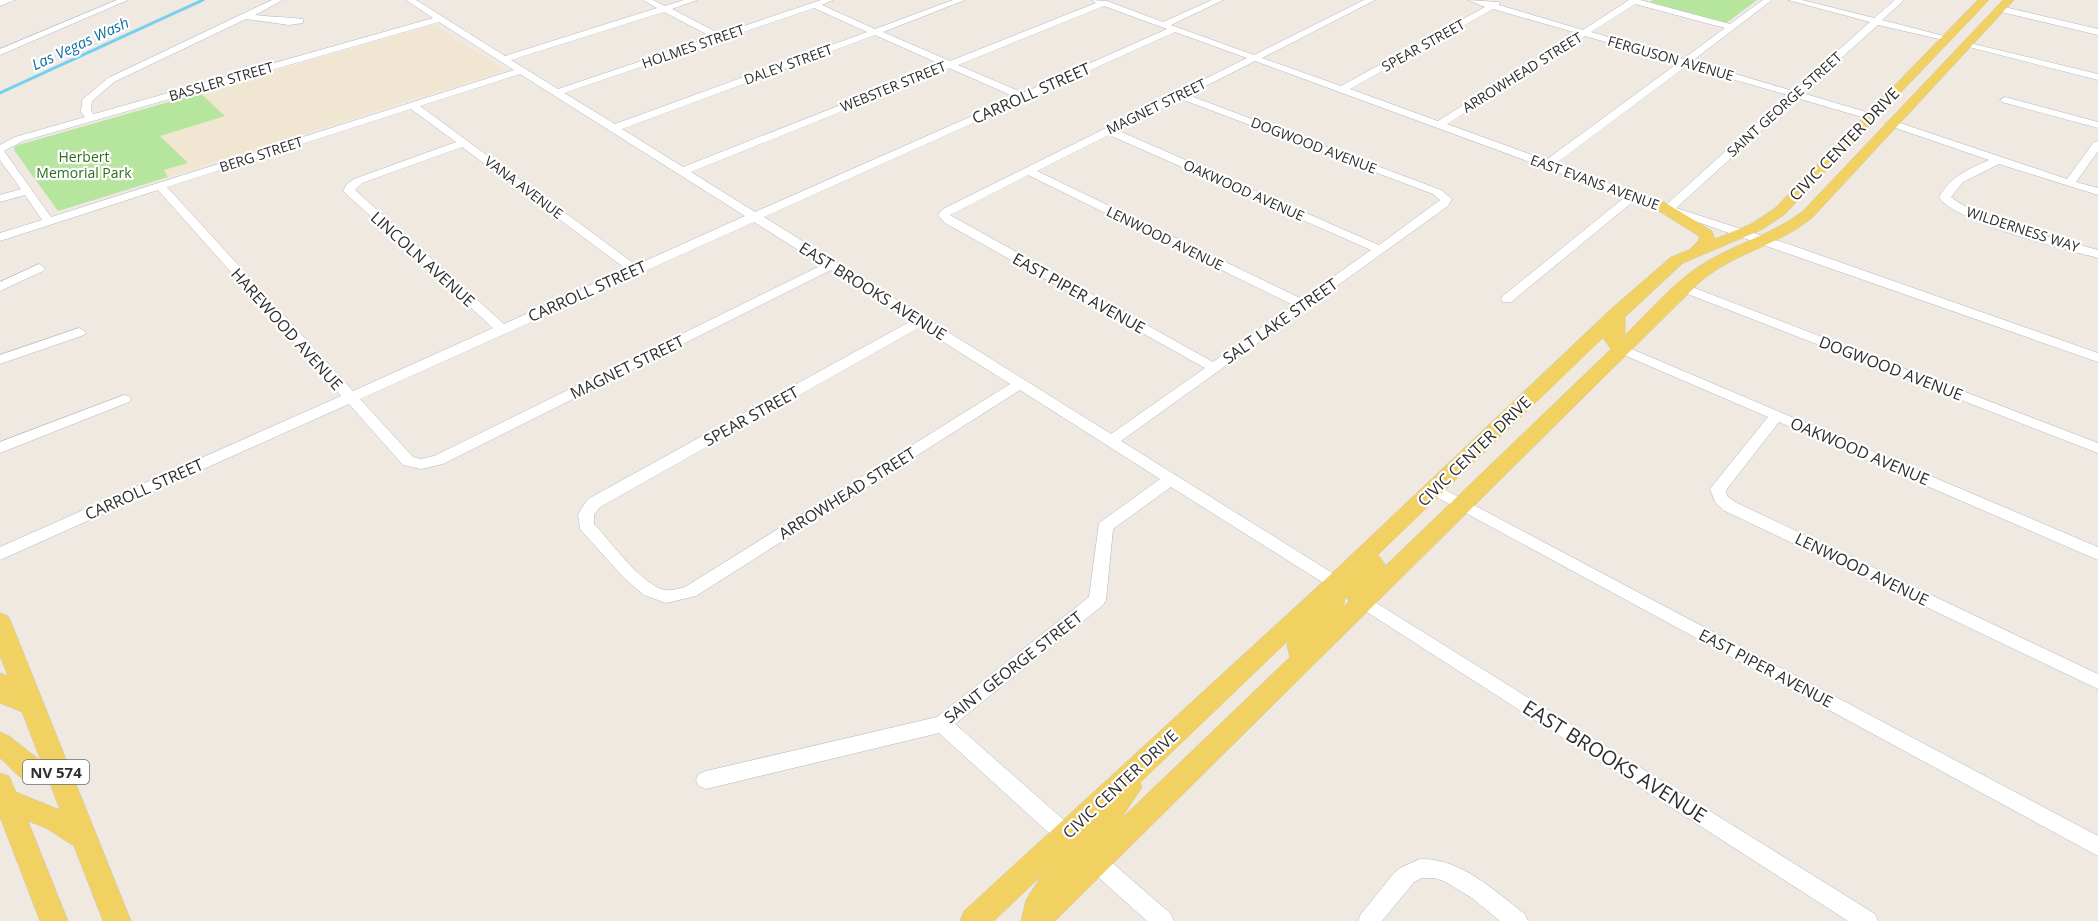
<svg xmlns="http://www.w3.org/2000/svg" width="2098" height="921" font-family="'Open Sans',sans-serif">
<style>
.education{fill:#f0e6d1}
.green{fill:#b6e59e}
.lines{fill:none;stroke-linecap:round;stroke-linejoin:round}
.stream{stroke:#75cff0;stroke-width:3}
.minor-casing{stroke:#b4b7c1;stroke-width:1}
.major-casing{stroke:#c9c9c9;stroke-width:1}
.minor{fill:#fff;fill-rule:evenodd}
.major{fill:#f2d163;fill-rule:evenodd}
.labels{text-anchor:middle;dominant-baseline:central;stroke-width:4.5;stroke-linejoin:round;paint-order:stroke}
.far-street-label{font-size:14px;fill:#2e2e2e;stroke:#fff}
.far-park-label{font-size:14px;fill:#2c6e1b;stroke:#fff}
.far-water-label{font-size:15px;font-style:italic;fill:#0d6fa3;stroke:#fff}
.shield{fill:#fff;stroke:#6d6d6d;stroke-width:1.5}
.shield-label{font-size:15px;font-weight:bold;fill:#2e2e2e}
.street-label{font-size:16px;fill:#2e2e2e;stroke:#fff}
.near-street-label{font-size:20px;fill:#2e2e2e;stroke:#fff}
</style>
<rect width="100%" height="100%" fill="#efe9e1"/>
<!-- education -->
<path class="education" d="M434,25L505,70L168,177L164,171L187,163L159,136L225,116L200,93Z"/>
<!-- green -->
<g class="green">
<path d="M1653,0H1757L1726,23L1650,2Z"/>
<path d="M200,93L225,116L160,136L188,163L164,170L168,177L58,211L14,150L15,146Z"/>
</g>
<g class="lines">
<!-- stream -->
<path class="stream" d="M0,93L203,0"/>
<!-- minor casing -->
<g class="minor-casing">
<g id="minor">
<path d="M0,0H15L0,6Z"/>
<path d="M117,0H128L0,55V49Z"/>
<path d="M272,0H283L255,15C271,17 287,17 303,19V23L289,25L246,19L114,82L92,101L91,111L94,114L433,18L406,0H416L505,56L657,8L643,0H653L665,6L684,0H697L672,9L720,34L821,0H833L822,5L875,29L953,0H965L883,32L950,61L1096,3L1091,0L1107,1L1163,22L1212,0H1223L1171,25L1254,55L1364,0H1375L1262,58L1341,86L1485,7L1468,0L1499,2V5L1583,30L1629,0H1640L1730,24L1763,0H1772L1692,61L1793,91L1870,22L1788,0H1802L1874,18L1895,0H1904L1882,20L1948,37V41L1878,25L1802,93L1873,114V118H1865L1797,98L1676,208L1794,246L2098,353V362L1635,200L1511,302H1503L1501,299L1503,296L1625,197L1255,61L1188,95L1441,190L1452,199L1448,206L1121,441L1342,579L1344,583L1342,587L1336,589L1330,587L1171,487L1113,529L1106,600L1103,605L955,724L1073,828L1076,835L1073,842L1066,844L1059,842L939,733L706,789L699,786L696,780L699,774L706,771L937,717L1089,597L1099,523L1160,479L1020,390L696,596L666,603L644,595L625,579L580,529L578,514L588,499L911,321L831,270L443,464L421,469L403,465L349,404L0,560V547L341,396L158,190L0,241V233L42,220L25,195L0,202V195L21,189L0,160V145L15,137L85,117L81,112L82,100L108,78ZM1635,4L1725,28L1683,59L1591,32ZM1104,6L1167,29L1023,93L958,65ZM814,8L867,32L615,124L564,93ZM1493,9L1577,33L1438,121L1350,89ZM664,12L712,37L558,89L511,60ZM439,22L514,70L51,217L4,151L23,141ZM1175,32L1247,58L943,209L938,215L945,223L1205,368L1111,434L764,217ZM875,35L942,65L683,167L622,129ZM1585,36L1678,63L1546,160L1447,124ZM1686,66L1788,95L1667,204L1555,164ZM949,68L1015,97L755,212L691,172ZM520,74L745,216L636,265L420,106ZM1181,99L1433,194L1440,200L1379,245L1117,130ZM411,109L456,142L354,179L347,184L343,191L493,328L353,391L167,187ZM1109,135L1371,250L1302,299L1037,171ZM462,147L626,269L504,324L355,190L362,183ZM1028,175L1293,305L1213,362L950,215ZM754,222L822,265L434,456L421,459L413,457L360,399ZM920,327L1010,384L685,587C677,589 669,592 661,589C638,580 611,542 594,524V515L600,507Z"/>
<path d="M2000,6L2098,29V35L1997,11L1996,9Z"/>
<path d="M1965,42L2098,74V80L1965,46Z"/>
<path d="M2005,97L2098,122V128L2002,102L2000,100Z"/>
<path d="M1891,120L2067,179L2094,142L2098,141V151L2076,182L2098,188V195L1999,164L1963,182L1951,197C1985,224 2055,237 2098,250V258C2061,248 1963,225 1939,198C1949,177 1969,169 1989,160L1887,125L1886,123Z"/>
<path d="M39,264L45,268L43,271L0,291V282Z"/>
<path d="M1684,284L2098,443V453L1680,291L1678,288Z"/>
<path d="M79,328L86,332L84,335L0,364V355Z"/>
<path d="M1622,345L2098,547V560L1779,422L1726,490L1727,496L1735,502L2098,674V689L1723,510L1715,502L1710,489L1768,417L1617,352L1615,349Z"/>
<path d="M124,395L129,396L131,399L129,402L0,453V442Z"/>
<path d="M1434,484L2098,836V856L1429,493L1426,489L1429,485Z"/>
<path d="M1362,594L1875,914L1878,921H1848L1356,605L1353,600L1356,595Z"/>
<path d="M1095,851L1102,854L1171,914L1174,921H1147L1088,868L1085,861L1088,854Z"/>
<path d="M1420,859C1461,858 1493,890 1525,914L1528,921H1500L1472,898L1444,881L1434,878H1422L1414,882L1382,921H1358L1361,914L1394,873L1400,868Z"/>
</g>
</g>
<!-- major casing -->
<g class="major-casing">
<g id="major">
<path d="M1978,0H1989L1784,215L1761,230L1683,263L1625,317V334L1620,340C1644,317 1674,282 1701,265C1734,244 1772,235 1803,211L2003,0H2014L1813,217C1779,246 1732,253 1699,283L1055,921H1021L1026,900L1041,876L994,921H960L964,911L1328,577L1611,309L1671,257L1689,250L1699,240V236L1654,208L1652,205L1654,202H1664L1712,231L1715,239L1751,224L1774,209ZM1603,338L1611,349L1382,569L1385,564L1378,555ZM1346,597L1349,601L1343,607ZM1288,641L1287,646L1290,657L1121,819L1142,787L1140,783Z"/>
<path d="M0,613L8,616L11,622L131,921H103L74,846L46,828L28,821L68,921H40L0,817V773L9,776L16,792L60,810L49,781C25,789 17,773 0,758V732L9,736L41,761L22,712L0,703V673L8,676L0,656Z"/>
</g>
</g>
<!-- minor -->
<use href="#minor" class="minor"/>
<!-- major -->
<use href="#major" class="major"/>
</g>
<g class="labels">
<!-- far-street labels -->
<g class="far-street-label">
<text transform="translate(1423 45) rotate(-29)">SPEAR STREET</text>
<text transform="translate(693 46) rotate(-19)">HOLMES STREET</text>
<text transform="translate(1671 58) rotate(16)">FERGUSON AVENUE</text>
<text transform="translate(788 64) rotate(-20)">DALEY STREET</text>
<text transform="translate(1522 72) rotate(-32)">ARROWHEAD STREET</text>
<text transform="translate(221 81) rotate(-16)">BASSLER STREET</text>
<text transform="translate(893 86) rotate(-22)">WEBSTER STREET</text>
<text transform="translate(1784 104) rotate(-42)">SAINT GEORGE STREET</text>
<text transform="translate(1156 106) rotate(-26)">MAGNET STREET</text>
<text transform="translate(1314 145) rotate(21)">DOGWOOD AVENUE</text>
<text transform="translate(261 154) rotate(-18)">BERG STREET</text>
<text transform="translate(1595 182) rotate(20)">EAST EVANS AVENUE</text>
<text transform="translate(524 187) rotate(37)">VANA AVENUE</text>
<text transform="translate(1244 190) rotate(24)">OAKWOOD AVENUE</text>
<text transform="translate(2023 229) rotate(18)">WILDERNESS WAY</text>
<text transform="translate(1165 238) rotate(26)">LENWOOD AVENUE</text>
</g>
<!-- far-park labels -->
<g class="far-park-label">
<text x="84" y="156">Herbert<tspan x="84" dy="16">Memorial Park</tspan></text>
</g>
<!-- far-water labels -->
<g class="far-water-label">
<text transform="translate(80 43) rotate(-25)">Las Vegas Wash</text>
</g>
<!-- shield labels -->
<rect class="shield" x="23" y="760" width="66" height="24" rx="4.5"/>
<g class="shield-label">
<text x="56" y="772">NV 574</text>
</g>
<!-- street labels -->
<g class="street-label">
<text transform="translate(1031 93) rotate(-24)">CARROLL STREET</text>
<text transform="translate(1844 144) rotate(-46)">CIVIC CENTER DRIVE</text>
<text transform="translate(423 259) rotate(42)">LINCOLN AVENUE</text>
<text transform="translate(587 291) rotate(-24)">CARROLL STREET</text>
<text transform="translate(873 291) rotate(32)">EAST BROOKS AVENUE</text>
<text transform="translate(1079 293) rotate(29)">EAST PIPER AVENUE</text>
<text transform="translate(1280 321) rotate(-35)">SALT LAKE STREET</text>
<text transform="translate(287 329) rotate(48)">HAREWOOD AVENUE</text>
<text transform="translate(627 367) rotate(-26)">MAGNET STREET</text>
<text transform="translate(1891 368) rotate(21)">DOGWOOD AVENUE</text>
<text transform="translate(751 416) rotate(-29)">SPEAR STREET</text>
<text transform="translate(1474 451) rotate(-44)">CIVIC CENTER DRIVE</text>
<text transform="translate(1860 451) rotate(23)">OAKWOOD AVENUE</text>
<text transform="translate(144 489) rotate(-24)">CARROLL STREET</text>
<text transform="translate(847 493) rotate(-32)">ARROWHEAD STREET</text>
<text transform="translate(1862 569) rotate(26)">LENWOOD AVENUE</text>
<text transform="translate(1013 667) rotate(-38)">SAINT GEORGE STREET</text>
<text transform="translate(1766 668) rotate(28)">EAST PIPER AVENUE</text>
<text transform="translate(1120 784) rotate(-43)">CIVIC CENTER DRIVE</text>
</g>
<!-- near-street labels -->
<g class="near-street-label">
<text transform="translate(1615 761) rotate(32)">EAST BROOKS AVENUE</text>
</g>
</g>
</svg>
